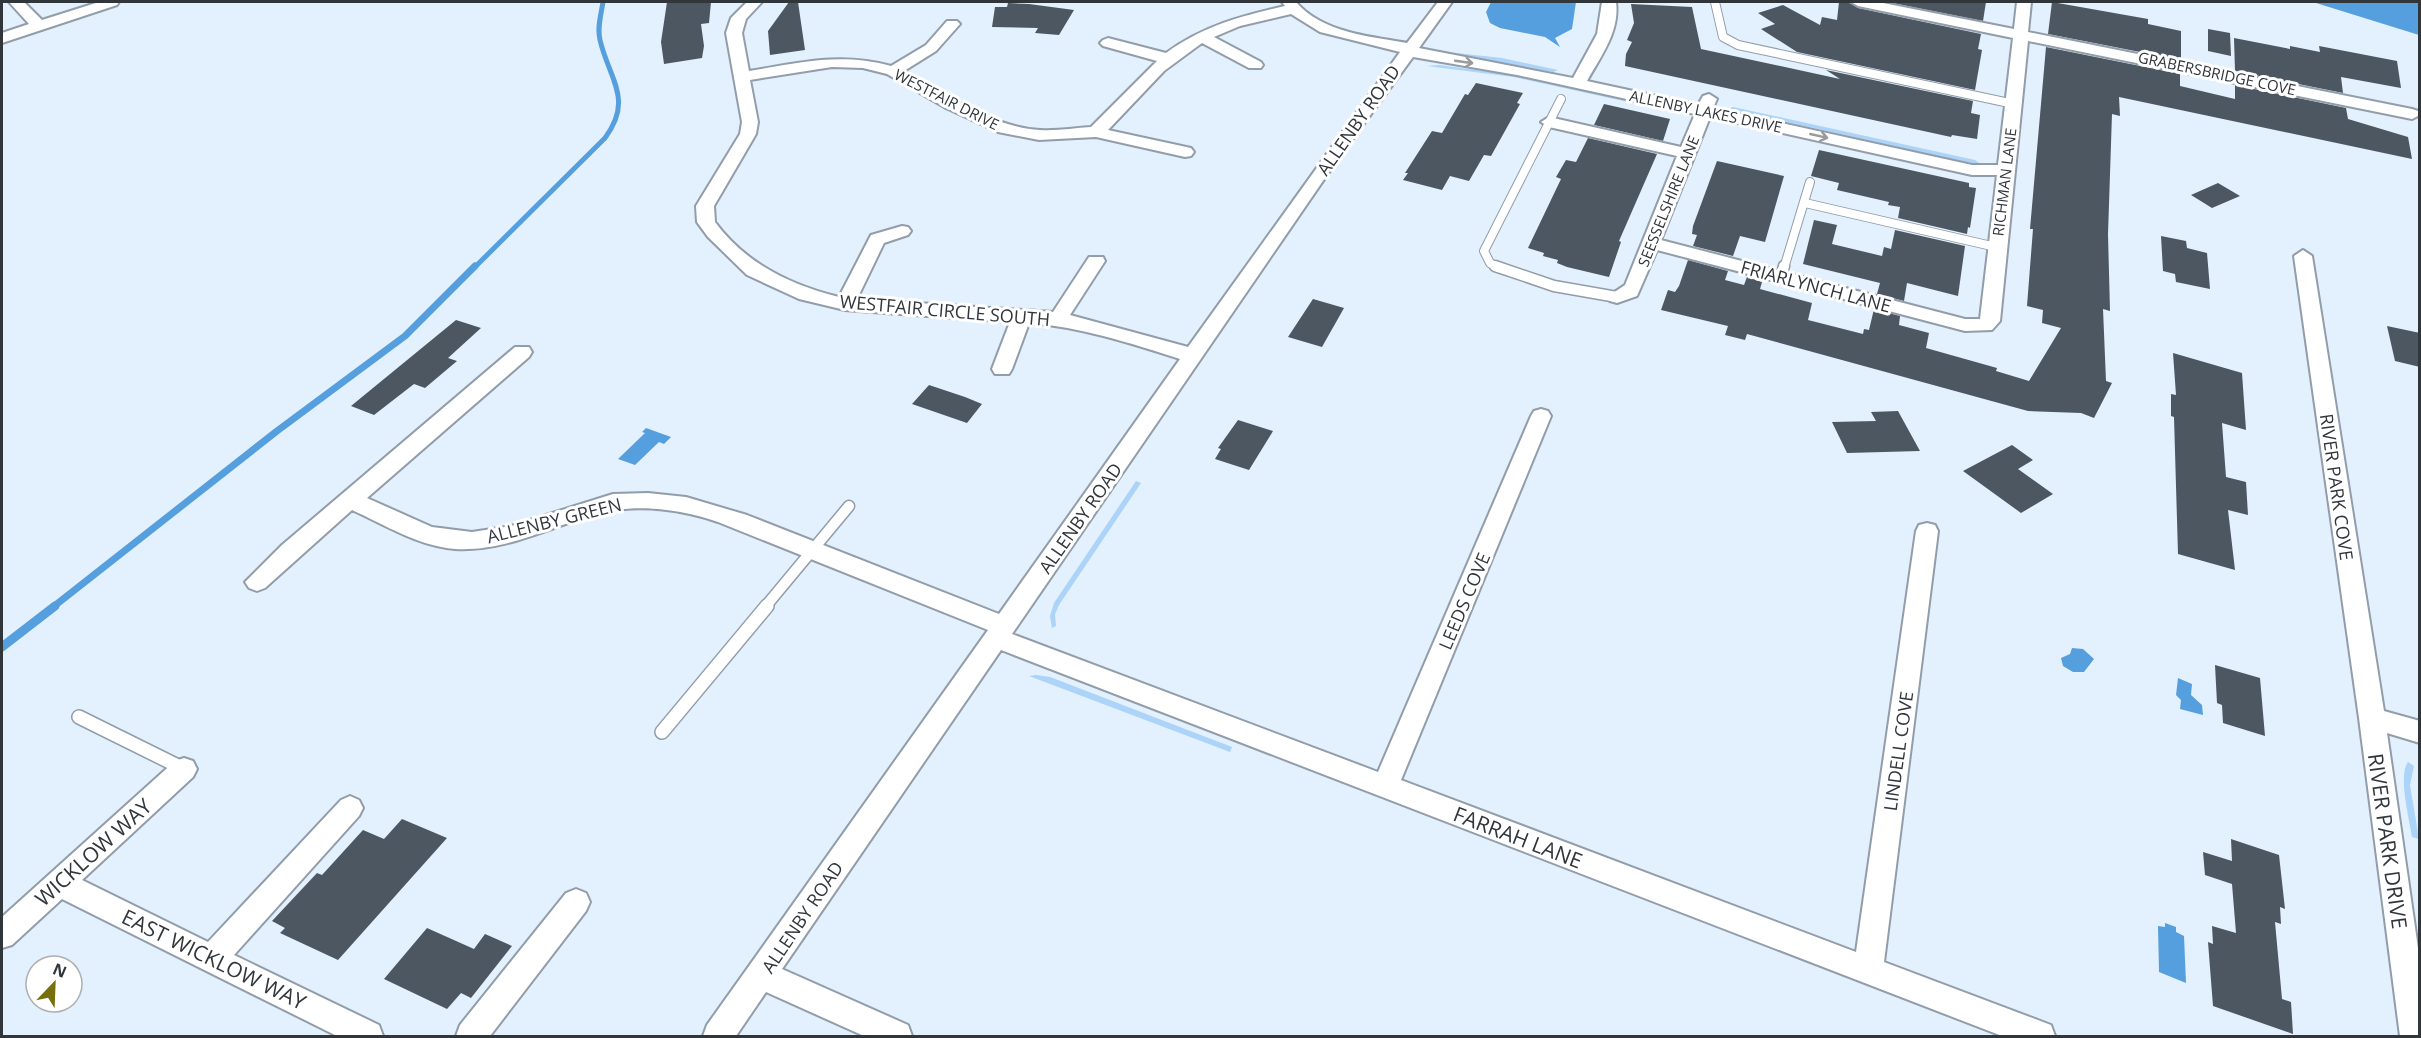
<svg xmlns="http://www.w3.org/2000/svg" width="2421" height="1038" font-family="'Open Sans',sans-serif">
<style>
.green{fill:#acd3f8}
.water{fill:#569fdf}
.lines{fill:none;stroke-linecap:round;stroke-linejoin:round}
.stream-far2{stroke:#569fdf;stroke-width:5}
.stream-far1{stroke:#569fdf;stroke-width:7}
.stream{stroke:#569fdf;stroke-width:9}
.building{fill:#4c5761}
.lane-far2-casing{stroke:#919da9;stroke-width:10}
.lane-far1-casing{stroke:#919da9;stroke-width:13}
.lane-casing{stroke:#919da9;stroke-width:16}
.street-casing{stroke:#919da9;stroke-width:4}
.lane-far2{stroke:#fff;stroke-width:8}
.lane-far1{stroke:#fff;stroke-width:10}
.lane{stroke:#fff;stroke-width:13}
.street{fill:#fff;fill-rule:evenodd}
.oneway{stroke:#989a9d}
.labels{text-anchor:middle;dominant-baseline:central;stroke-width:6;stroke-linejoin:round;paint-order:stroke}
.far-street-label{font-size:15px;fill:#31363b;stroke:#fff}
.street-label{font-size:18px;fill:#31363b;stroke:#fff}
.near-street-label{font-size:21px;fill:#31363b;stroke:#fff}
</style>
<rect width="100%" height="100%" fill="#e3f0fd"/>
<!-- green -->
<g class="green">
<path d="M1447,52L1502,58L1558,70L1553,72L1449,55L1446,53Z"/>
<path d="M1439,65L1514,75L1674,112L1514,77L1427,66Z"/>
<path d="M1733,107L1975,160L1979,163L1974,164L1729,109Z"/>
<path d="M1136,481L1141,483L1059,605L1055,614L1056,626L1052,628L1050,616L1054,603Z"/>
<path d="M1036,675L1050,677L1232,747L1230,752L1029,676Z"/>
<path d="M2408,762L2414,766L2410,785L2419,839L2412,837C2409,818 2398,775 2408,762Z"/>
</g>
<!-- water -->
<g class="water">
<path d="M1491,2H1576L1572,29L1555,38L1560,47L1545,37L1500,28L1490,23L1486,12Z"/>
<path d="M2311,2H2419V35L2316,3Z"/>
<path d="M646,428L671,437L664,444L659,442L635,465L618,459L645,433L642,432Z"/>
<path d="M2072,648L2083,649L2094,659L2084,672H2073L2063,666L2061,658L2070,654Z"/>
<path d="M2178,678L2192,684L2191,695L2202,705L2203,715L2180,709L2181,700L2176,695Z"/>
<path d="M2165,923L2176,927V932L2184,936L2186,983L2159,972L2158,926L2165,927Z"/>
</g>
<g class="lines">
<!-- stream-far2 -->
<path class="stream-far2" d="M474,268L605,138C634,99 609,79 600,40C597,27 601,15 603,2"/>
<!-- stream-far1 -->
<path class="stream-far1" d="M53,607L277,431L405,336L475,266"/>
<!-- stream -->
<path class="stream" d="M2,647L55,606"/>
</g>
<!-- building -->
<g class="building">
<path d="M667,2H711L709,23L701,24L704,46L702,58L664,64L661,42Z"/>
<path d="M789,2H798L805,50L770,55L768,31Z"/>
<path d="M1839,2H1849L1858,8L1981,34L1978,49L1982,50L1975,90L1797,52L1761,29L1775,24L1758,13L1783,5L1820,25L1822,17L1837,20Z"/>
<path d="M1887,2H1986L1983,21Z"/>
<path d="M2052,2L2148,19V24L2181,31V60L2048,34Z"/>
<path d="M1008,3L1029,4L1074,10L1059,35L1035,33L1038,28L992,27L995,7H1007Z"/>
<path d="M1631,4L1692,7L1701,49L1840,79L1826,70L1973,101L1971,113L1980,115L1977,139L1952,135L1951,137L1625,66L1626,54L1632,42L1627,40L1634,23Z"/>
<path d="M2208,29L2230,33L2231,56L2208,51Z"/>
<path d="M2234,38L2290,49V46L2320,52L2319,46L2397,61L2401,88L2341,77L2343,93L2235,71Z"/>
<path d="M2046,47L2180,74V86L2235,99V85L2346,108L2348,119L2408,137L2412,159L2119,97L2120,116L2112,114L2108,234L2110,311L2103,309L2106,381L2112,383L2094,418L2081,413L2028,411L1747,334L1745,340L1725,335L1728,326L1661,310L1668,290L1675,292L1679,286L1688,260L1728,271L1725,280L1744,285L1747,277L1762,282L1760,289L1812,303L1808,320L1863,334L1864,329L1869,330L1874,309L1900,316L1899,325L1929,333L1926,348L1997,368L1996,371L2029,381L2061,328L2042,323L2043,310L2027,306L2033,229H2030Z"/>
<path d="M1476,83L1523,93L1517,103L1520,104L1491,156L1484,155L1469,181L1450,176L1442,190L1403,180L1408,173H1405L1432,131L1442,133L1465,94L1468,95Z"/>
<path d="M1604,104L1670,119L1663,141L1594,125Z"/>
<path d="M1588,138L1657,154L1619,241L1621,242L1609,277L1567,267L1557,263L1558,260L1543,256L1544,253L1528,248L1561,179L1556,177L1566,160L1576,162Z"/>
<path d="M1819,150L1969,183V187L1976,188L1970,228L1968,227L1967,234L1898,218L1900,207L1888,205L1889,202L1837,190L1839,183L1811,176Z"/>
<path d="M1717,161L1784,176L1765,242L1740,236L1733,256L1693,246L1697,235L1692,234L1693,226Z"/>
<path d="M2218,183L2240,196L2212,208L2191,195Z"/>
<path d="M1814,220L1837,225L1832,244L1882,256L1884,247L1891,249L1895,230L1965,246L1958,296L1907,283L1904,301L1877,294L1880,283L1803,264Z"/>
<path d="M2161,236L2186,241L2187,248L2207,253L2210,289L2176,282L2175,274L2163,271Z"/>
<path d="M1313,299L1344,308L1322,347L1288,337Z"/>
<path d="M456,320L481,328L448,358L457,361L425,388L414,384L374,415L351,406Z"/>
<path d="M2387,326L2420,333V367L2395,361Z"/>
<path d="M2173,353L2242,373L2246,430L2222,423L2226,477L2246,482L2248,515L2228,510L2235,570L2178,554L2174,417L2171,416V394L2176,395Z"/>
<path d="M929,385L965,397L982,404L967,423L912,404Z"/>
<path d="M1898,411L1920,451L1847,453L1832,422L1876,421L1871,412Z"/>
<path d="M1238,420L1273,431L1249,470L1215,459L1221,449L1218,448Z"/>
<path d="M2012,445L2033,460L2018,469L2053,494L2021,513L1963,471Z"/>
<path d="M2215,665L2260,678L2265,736L2223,723L2222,705L2217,703Z"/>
<path d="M402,819L447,838L338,960L280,933L285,928L272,921L317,873L322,875L363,830L384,839Z"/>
<path d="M2231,839L2279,855L2285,909L2280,907L2281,924L2275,922L2282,999L2291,1002L2293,1034L2213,1006L2208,942L2213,944L2212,926L2236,933L2232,884L2205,875L2203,852L2232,861Z"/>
<path d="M427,928L474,949L485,934L512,946L471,998L461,993L447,1009L384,979Z"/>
</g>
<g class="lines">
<!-- lane-far2 casing -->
<g class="lane-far2-casing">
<g id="lane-far2">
<path d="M1715,2L1723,37L1738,45L2014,104"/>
<path d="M1805,203L1996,247"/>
<path d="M1498,268L1490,263L1484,251L1561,99"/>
<path d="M1784,268L1810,182"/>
</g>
</g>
<!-- lane-far1 casing -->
<g class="lane-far1-casing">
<g id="lane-far1">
<path d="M1495,266L1554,286L1617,297"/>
<path d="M1781,277L1784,266"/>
<path d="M765,607L849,506"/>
</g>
</g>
<!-- lane casing -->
<g class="lane-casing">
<g id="lane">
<path d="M79,717L184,769"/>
<path d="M662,732L767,606"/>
</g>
</g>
<!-- street casing -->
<g class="street-casing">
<g id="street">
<path d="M9,2H24L42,20L99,2H119L117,5L2,43V33L29,24Z"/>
<path d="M747,2H762L746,19L742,33L749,71C799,63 840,52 891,66L926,45L947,21H957L960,24L936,51L904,71C943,93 994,128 1040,130C1057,131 1074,128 1091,127L1157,61L1103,46L1100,43L1103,40L1108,38L1166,53C1203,26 1241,16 1285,6L1282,2H1296C1323,33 1369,36 1407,43L1438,2H1452L1419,48L1573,78L1597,34L1602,2H1616C1620,31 1601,56 1587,81L1698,105L1703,96L1709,94L1717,99L1713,108L1972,165H1998L2013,38L1858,6L1851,2H1878L2014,29L2017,2H2031L2028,32L2412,109L2418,111L2420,115L2412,119L2028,41L2000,321L1992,330L1965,331L1657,250L1637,296L1617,303L1610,301L1607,297L1625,285L1677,156L1549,127L1541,122L1549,117L1681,147L1695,114L1517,75L1413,57L1338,159L1012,634L1378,772L1531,416L1534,411L1541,409L1548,411L1551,416L1401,780L1856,952L1916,531L1919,525L1927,523L1935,525L1938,531L1884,962L2051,1025L2055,1036H2002L1001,650L782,969L908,1025L912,1036H864L766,992L736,1036H703L707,1025L988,630L718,522C683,510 642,504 605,512C554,524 509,552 455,549C418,546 385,525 352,510L265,588L257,591L249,588L245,582L282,545L515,347H529L532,352L529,357L367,498L432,527L472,532L511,526L613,494L648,493L686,497L747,515L999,614L1180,359C1130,343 1081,327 1029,323L1012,369L1009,374H995L992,369L1010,322L845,310L799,299L747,275L708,237L697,222L696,206L740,134L742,122L726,33L731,18ZM1291,14L1320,32L1400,52L1188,347L1070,315L1105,261L1103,257H1089L1053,312L857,299L884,243L908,235L911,231L908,227L902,226L871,235L839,297C790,285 745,263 715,222L714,206L756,134L758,122L750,80L832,67L863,68L887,74L946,108L998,132L1039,140L1096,137L1185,157L1191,156L1194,152L1191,148L1108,130L1164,71L1202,43L1249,68H1261L1263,65L1261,62L1214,37L1240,26ZM1710,117L1972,175H1997L1980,319H1965L1661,240Z"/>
<path d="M2303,250L2312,256L2384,711L2420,721V743L2387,733L2420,962V1036H2400L2359,718L2294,256Z"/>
<path d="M184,758L193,761L197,769L193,777L82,880L208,942L341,800L350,796L359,800L363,808L359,816L234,955L379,1025L383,1036H337L62,899L12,945L2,948V917L175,761Z"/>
<path d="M576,889L586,893L590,902L586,911L490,1036H456L460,1025L566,893Z"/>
</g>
</g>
<!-- lane-far2 -->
<use href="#lane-far2" class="lane-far2"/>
<!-- lane-far1 -->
<use href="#lane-far1" class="lane-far1"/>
<!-- lane -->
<use href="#lane" class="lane"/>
<!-- street -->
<use href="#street" class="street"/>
</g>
<!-- one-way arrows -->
<defs><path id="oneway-shaft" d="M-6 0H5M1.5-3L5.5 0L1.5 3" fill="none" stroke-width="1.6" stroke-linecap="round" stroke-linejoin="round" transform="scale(1.5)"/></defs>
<g class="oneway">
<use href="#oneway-shaft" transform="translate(1464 62) rotate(8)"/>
<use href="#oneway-shaft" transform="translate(1819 136) rotate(13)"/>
</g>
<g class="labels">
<!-- far-street labels -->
<g class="far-street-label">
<text transform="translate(2217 73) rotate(12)">GRABERSBRIDGE COVE</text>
<text transform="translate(947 99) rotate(27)">WESTFAIR DRIVE</text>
<text transform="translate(1706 111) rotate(12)">ALLENBY LAKES DRIVE</text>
<text transform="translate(2004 182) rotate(-83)">RICHMAN LANE</text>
<text transform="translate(1668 201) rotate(-68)">SEESSELSHIRE LANE</text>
</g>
<!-- street labels -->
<g class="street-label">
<text transform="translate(1358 120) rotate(-55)">ALLENBY ROAD</text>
<text transform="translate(1816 286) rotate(15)">FRIARLYNCH LANE</text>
<text transform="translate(945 310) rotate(5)">WESTFAIR CIRCLE SOUTH</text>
<text transform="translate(2337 487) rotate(82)">RIVER PARK COVE</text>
<text transform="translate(1080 518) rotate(-55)">ALLENBY ROAD</text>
<text transform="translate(554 520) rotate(-14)">ALLENBY GREEN</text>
<text transform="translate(1464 601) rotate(-67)">LEEDS COVE</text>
<text transform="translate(1898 751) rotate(-82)">LINDELL COVE</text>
<text transform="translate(802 917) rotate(-56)">ALLENBY ROAD</text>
</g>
<!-- near-street labels -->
<g class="near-street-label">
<text transform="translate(1518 837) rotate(21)">FARRAH LANE</text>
<text transform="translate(2388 841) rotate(82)">RIVER PARK DRIVE</text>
<text transform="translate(93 852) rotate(-42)">WICKLOW WAY</text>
<text transform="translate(214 959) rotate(26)">EAST WICKLOW WAY</text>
</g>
</g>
<!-- border -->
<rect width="2421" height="1038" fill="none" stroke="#31363b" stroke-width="6"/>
<!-- north arrow -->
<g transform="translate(54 984) rotate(23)"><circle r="28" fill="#ffffff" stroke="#adafb1" stroke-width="1.5"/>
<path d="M0-4.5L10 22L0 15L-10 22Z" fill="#776e0c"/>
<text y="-9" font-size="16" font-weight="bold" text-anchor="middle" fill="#31363b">N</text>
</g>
</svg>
